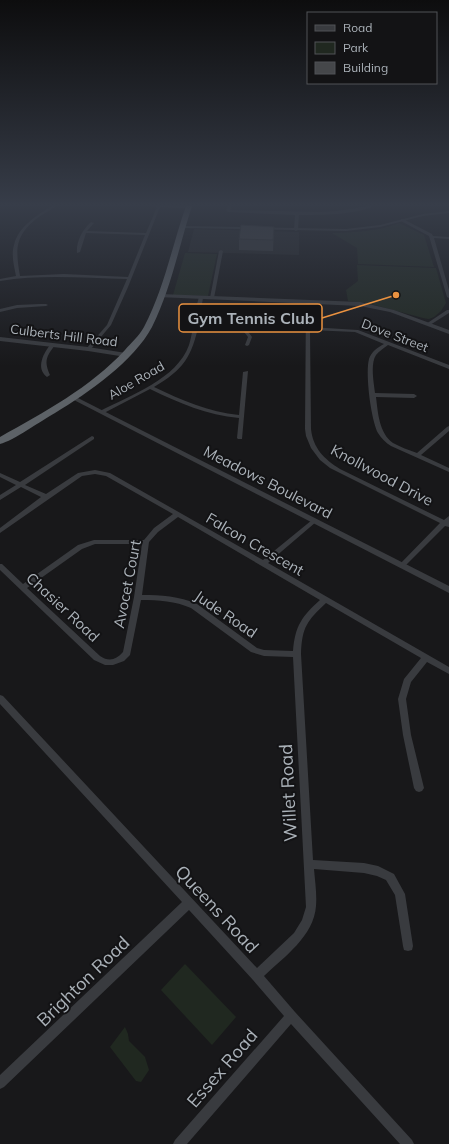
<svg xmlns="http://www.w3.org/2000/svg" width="449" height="1144" font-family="Mulish,sans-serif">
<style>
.built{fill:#242527}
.green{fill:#202820}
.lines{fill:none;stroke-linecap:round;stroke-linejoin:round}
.minor{fill:#393b3f;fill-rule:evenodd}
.tertiary{fill:#393b3f;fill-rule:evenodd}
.trunk{fill:#5d6267;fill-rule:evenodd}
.wall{fill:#3b3d40}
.building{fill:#45474a;stroke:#303234}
.labels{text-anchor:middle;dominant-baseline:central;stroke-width:4;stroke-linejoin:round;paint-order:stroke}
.far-street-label{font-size:13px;fill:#abb2b9;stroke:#131315}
.street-label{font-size:15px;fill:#abb2b9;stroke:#131315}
.near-street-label{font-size:18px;fill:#abb2b9;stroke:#131315}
.leader{fill:none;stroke:#ea9240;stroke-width:1.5}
.callout-dot{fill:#ea9240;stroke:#131315;stroke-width:1.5}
.callout{fill:#131315;stroke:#ea9240;stroke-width:1.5}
.callout-label{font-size:16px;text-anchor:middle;font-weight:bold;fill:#abb2b9}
</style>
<rect width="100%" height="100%" fill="#18181a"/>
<!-- built -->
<path class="built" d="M194,229L299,232V255L188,252Z"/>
<!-- green -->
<g class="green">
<path d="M399,223L424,235L434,267L358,264L357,248L332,233C355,232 377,232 399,223Z"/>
<path d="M185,253L217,254L208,296L173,295Z"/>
<path d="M357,265L436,268L446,303L441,311L434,317L429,319L423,318L367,303L348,301L346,290L358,281Z"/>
<path d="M185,964L236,1017L212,1045L161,990Z"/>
<path d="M125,1027L128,1034L129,1041L145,1057L149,1070L141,1082L136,1081L110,1047Z"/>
</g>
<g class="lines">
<!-- minor -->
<g class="minor">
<path d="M52,206H56C51,210 45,213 40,216C15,235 15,247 20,276L64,274L128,277L145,235L86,233L80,252L77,253C76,242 82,230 91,222L94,223L87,231L146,233L157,207L148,206H187L190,207L188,208L160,207L128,287L111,325L90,350L86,349L107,325L127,279C84,278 42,274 0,281V279L16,276C14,266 11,255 14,245C18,227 37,215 52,206Z"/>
<path d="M228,206H232L230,210L319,212L337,211L368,206H374C355,215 320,215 299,215L298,230L296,231L294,230L295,215L228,212L226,211Z"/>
<path d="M401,219H403L432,234L433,236L449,237V239L434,238L449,290V298L447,297L429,236L401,221Z"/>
<path d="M221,250L223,251L214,298L212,299L210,298L219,251Z"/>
<path d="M199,297L203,298L199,321C220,320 240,318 252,337L249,345L247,346L245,345L248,337C237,320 216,323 199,323C192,357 183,370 154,387C181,400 209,412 239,415L243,372L248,371L242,439H238L237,438L239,418C207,415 179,403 150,389L104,413H100V411C131,395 177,379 189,345C194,329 194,313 199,297Z"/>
<path d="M306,300L310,301V327L358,330L449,365V369L388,345C384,348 379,351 376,355C370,364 374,384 375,393L414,394L417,396L414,398L376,397C378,413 379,433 393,443C400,447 409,450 417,453L447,427L449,426V431L421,455L449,468V472L391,446C386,443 381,438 378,433C371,420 365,373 369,359C371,352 378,347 384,344L355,332L310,330L311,429C313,448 324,459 340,469L444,520L449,516V527L445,526L403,568H401L398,566L440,523L330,468L320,460L311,448L306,436L305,429Z"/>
<path d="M40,304H46L48,305L46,306L17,308L0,312V309L17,305Z"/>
<path d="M447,310H449V313L430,325L426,324Z"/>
<path d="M51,344L55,345C46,357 44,361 50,375L47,377C35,368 44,352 51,344Z"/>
<path d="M92,436L94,437V439L25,485L46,494L78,473L95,470L110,473L263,560L312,520H316L317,521L316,522L268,563L449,667V674L427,662L411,682L406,699L411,735L424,788L422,791L419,792L416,791L414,788L403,735L398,699L404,679L421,658L326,603C307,621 302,627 301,654L313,860L364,863L378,866L394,874L405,894L413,946L412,950L408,951L404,950L403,946L395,895L386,880L377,876L364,873L314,869C315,881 317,894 316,906C314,936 284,957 264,976L295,1012L412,1140L414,1144H400L291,1024L187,1144H173L175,1140L284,1016L253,980L189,910L4,1087L0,1089V1075L182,902L0,704V695L3,696L257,968L294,933L302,920L306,907L293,657L264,656L251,652L191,608C175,601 159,600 141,600L130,655L124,661L113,665H105L94,660L0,570V564H2L23,584L78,545L94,540H144L154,528L173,514L106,476L95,474L82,476L0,533V528L41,497L21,487L0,500V495L16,485L0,477V473L20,482ZM178,517L320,600C302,616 295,626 293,651L264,650L257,648L197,604C179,596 161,595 142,595L149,542L158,532ZM95,544H142L134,597L123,652C116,660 109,662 100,656L27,588L82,549Z"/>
</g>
<!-- tertiary -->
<g class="tertiary">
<path d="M449,211V213L423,216L380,227L346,231L182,228L180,227L182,226L346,229L380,225L423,214Z"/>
<path d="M160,294L360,302L394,310L449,330V334L390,312L360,306L158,297V295Z"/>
<path d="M0,337L88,347L126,353L129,355L126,357L88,351L0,341Z"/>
<path d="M74,396L449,586V593L72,399V397Z"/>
</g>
<!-- trunk -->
<path class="trunk" d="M186,206H192C179,246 171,289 152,327C134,361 88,393 55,413C42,420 13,441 0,444V437C44,412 90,388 125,350C131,343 139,336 144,327C164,289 172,246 186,206Z"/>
</g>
<!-- wall -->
<path class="wall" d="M274,227L273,251L239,250V239Z"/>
<!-- building -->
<path class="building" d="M241,225L274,227L273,240L239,239Z"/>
<!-- sky -->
<linearGradient id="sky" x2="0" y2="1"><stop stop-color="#0d0d0e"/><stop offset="0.56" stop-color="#373d49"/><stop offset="1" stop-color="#373d49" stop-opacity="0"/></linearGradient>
<rect width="449" height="366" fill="url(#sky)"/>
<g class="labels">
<!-- far-street labels -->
<g class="far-street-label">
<text transform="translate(64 335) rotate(7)">Culberts Hill Road</text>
<text transform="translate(395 335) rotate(21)">Dove Street</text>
<text transform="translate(136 380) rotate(-30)">Aloe Road</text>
</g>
<!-- street labels -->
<g class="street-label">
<text transform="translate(382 475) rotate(28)">Knollwood Drive</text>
<text transform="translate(268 482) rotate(27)">Meadows Boulevard</text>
<text transform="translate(255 544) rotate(30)">Falcon Crescent</text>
<text transform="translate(127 584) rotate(-79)">Avocet Court</text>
<text transform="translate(63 607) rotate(43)">Chasier Road</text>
<text transform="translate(226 614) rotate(34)">Jude Road</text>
</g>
<!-- near-street labels -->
<g class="near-street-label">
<text transform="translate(288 793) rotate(-93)">Willet Road</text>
<text transform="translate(217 909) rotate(47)">Queens Road</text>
<text transform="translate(83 981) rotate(-44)">Brighton Road</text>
<text transform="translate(222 1068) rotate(-49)">Essex Road</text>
</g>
</g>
<!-- callouts -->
<path class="leader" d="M396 295L322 318"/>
<circle class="callout-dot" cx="396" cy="295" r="4"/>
<rect class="callout" x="179" y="304" width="143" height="28" rx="4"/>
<g class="callout-label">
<text x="251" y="324">Gym Tennis Club</text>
</g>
<!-- legend -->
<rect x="307" y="12" width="130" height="72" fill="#131315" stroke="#505357"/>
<rect x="315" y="25" width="20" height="6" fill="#393b3f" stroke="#505357"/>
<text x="343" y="32" font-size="12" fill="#abb2b9">Road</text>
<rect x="315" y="42" width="20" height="12" fill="#202820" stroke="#505357"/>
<text x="343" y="52" font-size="12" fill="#abb2b9">Park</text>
<rect x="315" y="62" width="20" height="12" fill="#45474a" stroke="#505357"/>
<text x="343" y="72" font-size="12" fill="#abb2b9">Building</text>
</svg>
